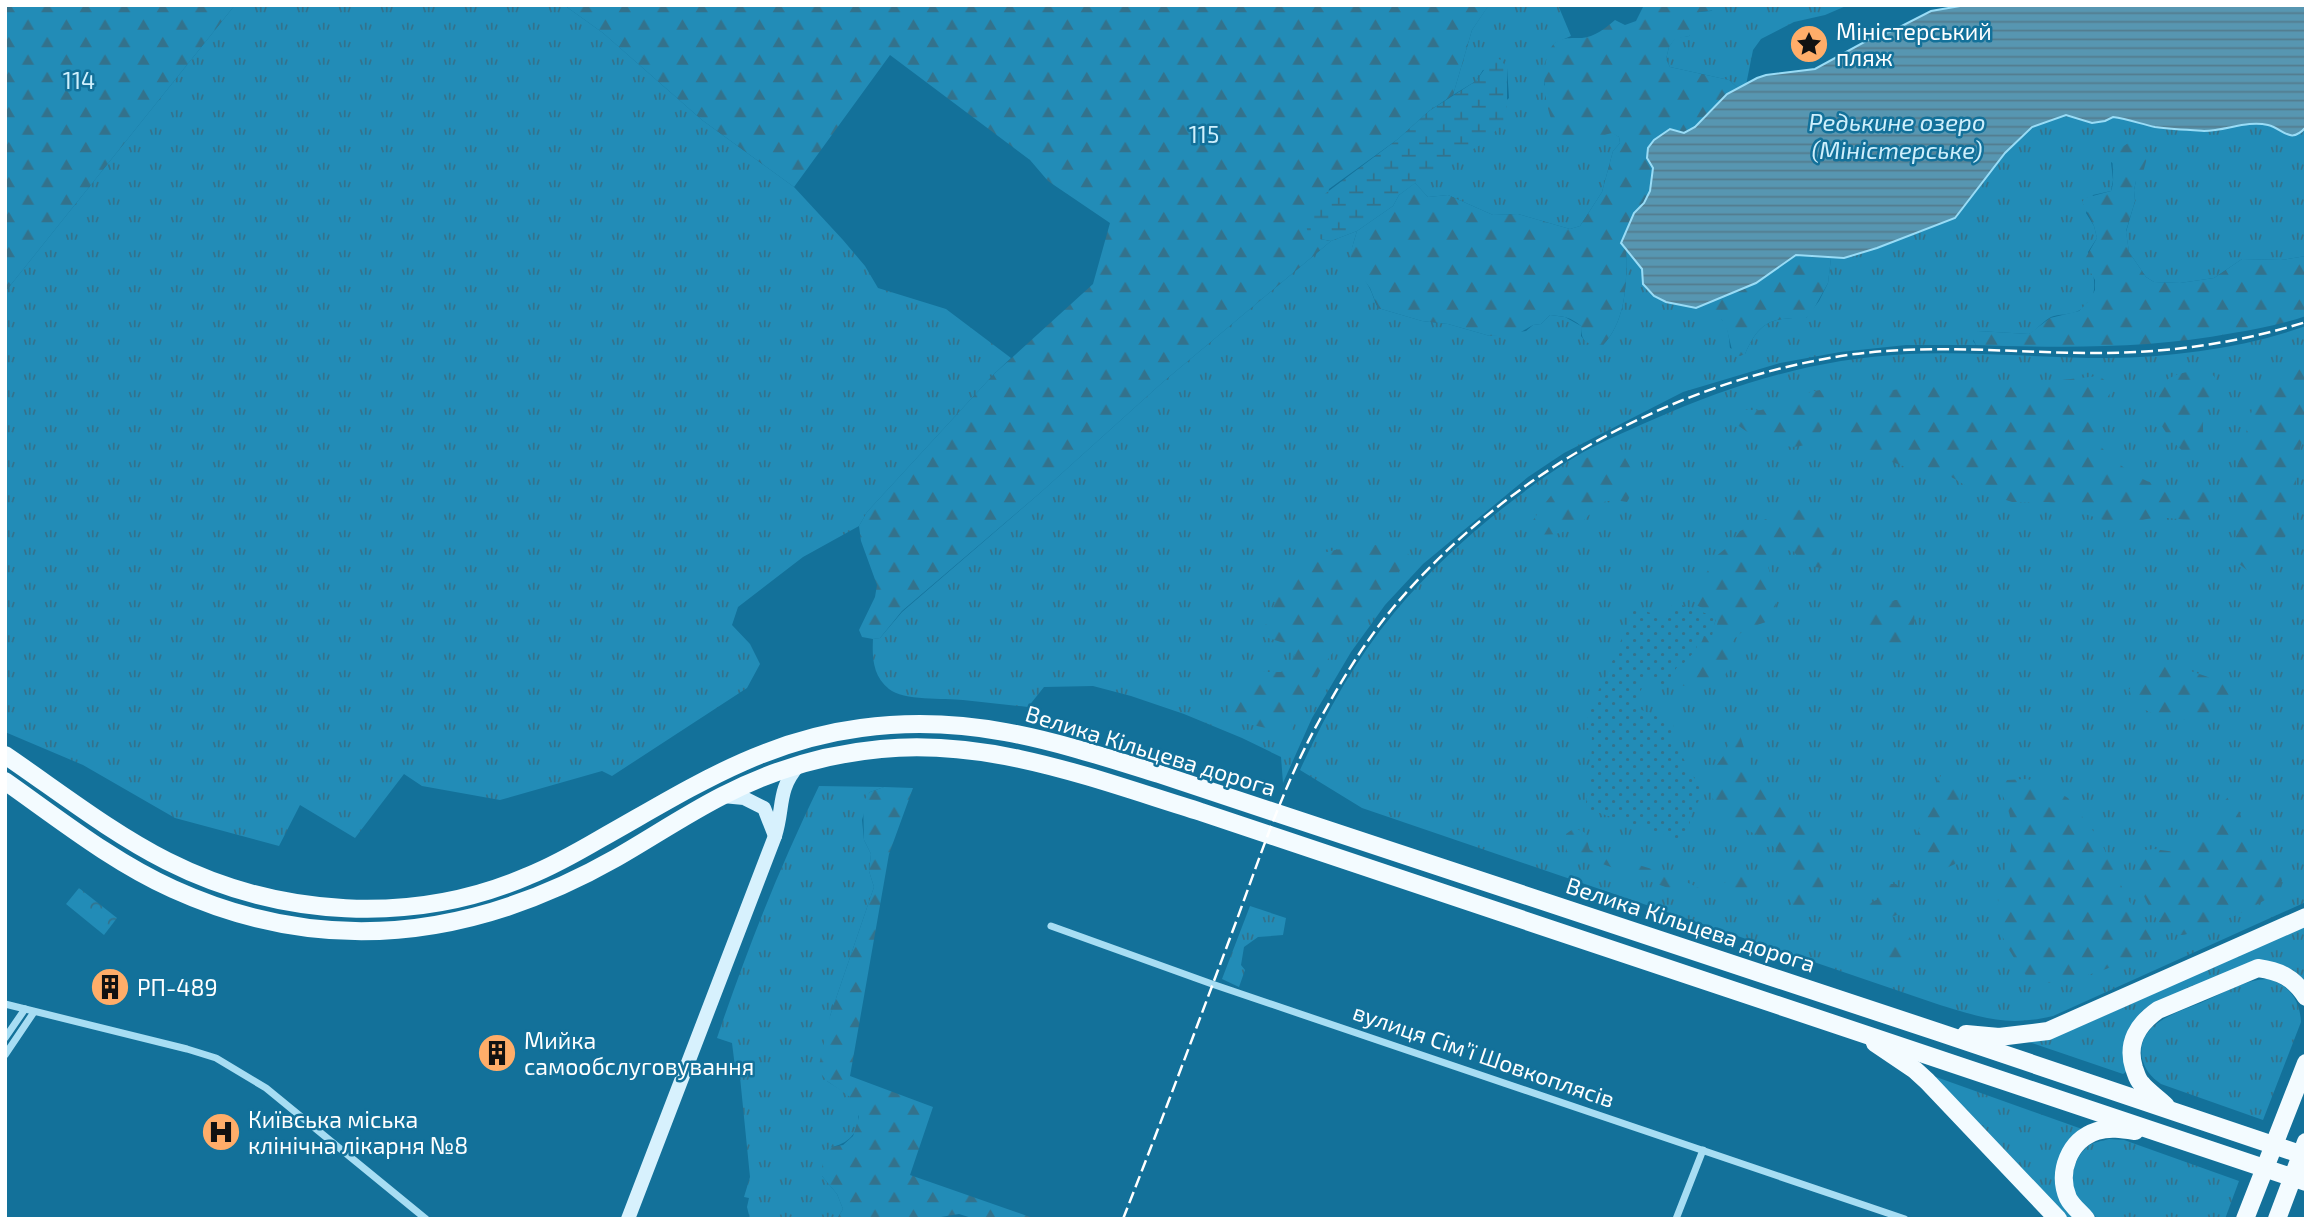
<svg xmlns="http://www.w3.org/2000/svg" width="2311" height="1224" font-family="'Exo 2',sans-serif">
<style>
.grass{fill:url(#grass-tufts)}
.forest{fill:url(#forest-firs)}
.wetland{fill:url(#wetland-marsh)}
.park{fill:url(#park-crowns)}
.garden{fill:url(#garden-dots)}
.water{fill:url(#water-rules);stroke:#99dcf6;stroke-width:2}
.lines{fill:none;stroke-linecap:round;stroke-linejoin:round}
.minor{stroke:#a7ddf3;stroke-width:7}
.secondary{stroke:#d7f1fd;stroke-width:14}
.primary{stroke:#f3fbff;stroke-width:18}
.rail{stroke:#fff;stroke-width:2.5;stroke-dasharray:12 5;stroke-linecap:butt}
.labels{text-anchor:middle;dominant-baseline:central;stroke-width:5;stroke-linejoin:round;paint-order:stroke}
.poi-label{font-size:23px;fill:#fff;stroke:#13719a;text-anchor:start}
.park-label{font-size:23px;fill:#cff0fd;stroke:#13719a}
.street-label{font-size:23px;fill:#fff;stroke:#13719a}
.water-label{font-size:24px;font-style:italic;fill:#ceeffc;stroke:#13719a}
</style>
<defs>
<pattern id="grass-tufts" width="24" height="20" patternUnits="userSpaceOnUse" patternTransform="scale(1.75)"><rect width="24" height="20" fill="#228cb7"/><path d="M3 7l-1-3M5 7V3M7 7l1-3M15 17l-1-3M17 17v-4M19 17l1-3" fill="none" stroke="#33728c"/></pattern>
<pattern id="forest-firs" width="22" height="20" patternUnits="userSpaceOnUse" patternTransform="scale(1.75)"><rect width="22" height="20" fill="#228cb7"/><path d="M5 1l3.5 6h-7zM16 11l3.5 6h-7z" fill="#33728c"/></pattern>
<pattern id="wetland-marsh" width="20" height="14" patternUnits="userSpaceOnUse" patternTransform="scale(1.75)"><rect width="20" height="14" fill="#228cb7"/><path d="M1 5h8M5 5V1M11 12h8M15 12V8" fill="none" stroke="#33728c"/></pattern>
<pattern id="park-crowns" width="20" height="18" patternUnits="userSpaceOnUse" patternTransform="scale(1.75)"><rect width="20" height="18" fill="#228cb7"/><path d="M2 6a3 3 0 1 1 6 0M12 15a3 3 0 1 1 6 0" fill="none" stroke="#33728c"/></pattern>
<pattern id="garden-dots" width="8" height="8" patternUnits="userSpaceOnUse" patternTransform="scale(1.75)"><rect width="8" height="8" fill="#228cb7"/><path d="M2 2h.1M6 6h.1" fill="none" stroke="#33728c" stroke-width="1.8" stroke-linecap="round"/></pattern>
<pattern id="water-rules" width="6" height="5" patternUnits="userSpaceOnUse" patternTransform="scale(1.75)"><rect width="6" height="5" fill="#5796b1"/><path d="M0 2.5h6" fill="none" stroke="#537c8e"/></pattern>
</defs>
<rect width="100%" height="100%" fill="#13719a"/>
<!-- grass -->
<g class="grass">
<path d="M235,5H564L603,33L702,120L794,187L843,240L865,266L878,288L946,309L1011,358L994,374L867,512L859,526L803,557L738,607L732,625L750,644L760,664L747,688L612,776L602,771L500,800L422,786L404,774L355,838L300,805L279,846L175,818L83,765L5,732V292Z"/>
<path d="M1558,5L1571,36L1555,43L1549,53L1544,85L1619,137L1620,143L1613,151L1602,192L1580,226L1570,229L1518,214L1493,215L1448,195L1428,197L1415,183L1509,98L1507,68L1483,70L1476,81L1453,95L1472,30L1488,6Z"/>
<path d="M1720,5L1846,6L1825,15L1794,22L1761,39L1753,50L1746,85L1739,89L1729,80L1670,67L1666,59L1669,47L1675,38L1689,36L1699,12L1711,11Z"/>
<path d="M2066,115C2083,120 2096,125 2113,117C2128,119 2141,124 2155,127C2171,129 2188,130 2204,131C2225,131 2246,120 2268,125C2284,129 2290,145 2306,127V256L2281,260L2242,259L2214,278L2180,283L2154,282L2146,277L2129,252L2126,232L2135,201L2134,190L2136,181L2111,162L2113,180L2111,191L2093,195L2086,213L2094,226L2097,238L2088,252C2093,272 2103,300 2078,311C2070,315 2059,314 2051,317C2043,321 2037,330 2029,334L1978,331L1973,341L1976,345H1906L1840,352L1780,363L1683,392L1564,453L1528,477L1423,564L1385,605L1351,652L1312,718L1283,783L1281,757L1242,738L1184,714L1131,696L1093,686L1044,687L1028,707C1006,705 985,702 963,700C945,698 903,701 889,689C873,676 872,658 873,639L880,638L902,612L1040,493L1163,382L1331,241L1357,231C1345,269 1353,257 1369,287C1373,294 1374,301 1378,308L1422,321L1448,324L1490,336L1526,331L1533,325L1541,324L1550,315L1565,317L1581,326V336L1585,341L1603,345C1627,320 1627,280 1626,248C1631,254 1640,263 1642,270C1646,281 1639,284 1652,294C1671,309 1708,303 1723,321C1729,329 1729,339 1730,348L1745,354C1759,322 1771,317 1806,318L1819,301L1828,283L1831,258H1844L1877,248L1955,218L2005,153L2032,127Z"/>
<path d="M2306,326V902L2053,1016C2006,1027 1984,1018 1940,1005L1362,808L1300,770C1325,715 1355,660 1394,613C1442,555 1504,503 1567,462C1593,445 1623,433 1652,420C1737,383 1814,359 1908,354C1974,351 2042,358 2108,358C2175,357 2243,348 2306,326Z"/>
<path d="M819,786L884,787L870,792L862,820L864,840L871,854L869,871L874,887L830,1016L827,1081C834,1086 844,1091 850,1097C867,1117 857,1143 831,1147L822,1176L837,1194L843,1209L837,1219H750L747,1207L749,1198L744,1197L750,1177L739,1067H735L732,1043L717,1038C746,952 779,868 819,786Z"/>
<path d="M1250,906L1286,918L1283,935L1258,937L1244,947L1241,965L1245,970L1239,987L1222,979Z"/>
<path d="M2306,925V984L2249,963L2152,1004L2142,1011L2128,1031L2126,1072L2123,1074L2029,1042L2077,1028Z"/>
<path d="M2267,979C2289,984 2300,1000 2301,1022L2263,1120L2161,1084C2151,1077 2145,1070 2142,1058C2136,1022 2180,1012 2205,1001C2225,992 2245,980 2267,979Z"/>
<path d="M1936,1077L2082,1129L2064,1147L2077,1219H2067L1935,1079Z"/>
<path d="M2109,1139L2124,1140L2239,1181L2225,1219H2098C2092,1212 2083,1206 2078,1198C2068,1182 2073,1158 2088,1146C2094,1142 2102,1141 2109,1139Z"/>
</g>
<!-- forest -->
<g class="forest">
<path d="M5,5H235L5,292Z"/>
<path d="M564,5H1489L1472,30L1453,95L1429,111L1398,139L1329,189L1320,239L1331,241L1163,382L1040,493L902,611L880,638L873,639L862,637L859,630L875,597L877,585L861,541L859,526L867,512L994,374L1093,284L1110,223L1048,181L1030,160L890,55L794,187L702,120L603,33Z"/>
<path d="M1644,5H1720C1714,13 1707,10 1699,12V23L1689,36L1675,39L1669,47L1666,59L1670,67L1729,80L1739,89L1727,94L1695,127L1684,133L1670,129L1654,140L1647,158L1653,168L1650,191L1644,203L1634,213L1623,245L1626,248C1627,280 1627,320 1603,345C1588,344 1581,344 1581,326C1571,317 1562,316 1550,315L1541,324L1533,325L1516,335L1490,336L1448,324L1422,321L1378,308L1370,288L1350,261L1351,251L1357,231L1393,206L1399,195L1415,183L1428,197L1448,195L1493,215L1518,214L1570,229L1580,226L1602,192L1613,151L1620,143L1619,137L1612,133C1597,137 1579,145 1564,137C1544,126 1536,56 1556,42C1564,37 1573,38 1582,38C1594,37 1606,28 1615,20L1625,25L1636,21Z"/>
<path d="M2130,142L2139,145L2147,158L2142,176L2136,181L2134,190L2135,201L2126,231L2129,252L2146,277L2154,282L2180,283L2214,278L2242,259L2281,260L2306,256V316C2282,324 2257,329 2233,333C2147,349 2063,348 1976,345L1972,337L1973,333L1978,331L2029,334L2050,318L2079,311L2088,302L2095,290V280L2087,266L2085,259L2097,238L2094,226L2082,202L2085,198L2111,191C2116,178 2110,165 2114,152Z"/>
<path d="M1796,255L1831,258L1828,283L1812,312L1806,318C1771,317 1759,322 1745,354L1740,356L1733,354L1727,330L1722,320L1696,308L1756,283Z"/>
<path d="M2306,354V434L2303,437L2296,466V494L2292,525L2270,563L2260,573L2248,571L2237,562L2234,548L2238,522L2237,468L2254,402L2278,367Z"/>
<path d="M2204,370L2214,376L2219,386C2214,396 2207,406 2204,416C2201,430 2206,442 2202,455L2189,456C2147,423 2135,373 2204,370Z"/>
<path d="M2099,376L2107,382L2111,392L2096,414L2102,431L2101,447C2115,462 2135,478 2155,484C2176,490 2217,476 2218,508C2197,530 2174,513 2147,519C2140,520 2132,525 2125,527L2048,502H2012L1970,488L1941,471L1922,466H1903L1862,451L1848,433V413L1869,393L1924,386L2033,383Z"/>
<path d="M1820,390C1828,400 1828,409 1825,421C1813,465 1759,444 1734,422L1735,415C1744,407 1751,411 1761,410C1782,406 1798,393 1820,390Z"/>
<path d="M1611,453L1624,456C1635,476 1640,481 1627,502C1620,501 1611,500 1604,502C1596,505 1593,510 1588,516C1576,530 1554,538 1537,533L1532,522C1539,510 1576,462 1588,457C1594,454 1604,454 1611,453Z"/>
<path d="M1805,508L1827,515L1834,521L1835,561L1829,569C1812,568 1804,564 1793,551L1776,549L1766,561C1773,583 1782,599 1771,620C1756,626 1737,630 1730,646C1727,652 1730,661 1728,668C1720,694 1694,691 1674,682V677L1697,653L1704,636L1714,638L1719,616L1696,605L1698,589L1715,557L1730,545L1740,531L1766,519Z"/>
<path d="M1398,544L1406,548L1409,556L1407,562L1361,613L1321,669L1290,733L1229,720C1223,704 1246,685 1257,672H1281L1291,664L1295,653L1293,646L1265,637L1263,631L1284,581L1303,558L1335,550L1371,545Z"/>
<path d="M1895,600H1902C1905,602 1909,604 1911,607C1920,619 1909,642 1904,654C1882,652 1862,642 1856,621L1863,613Z"/>
<path d="M2166,662C2186,671 2210,675 2229,687C2229,694 2230,702 2226,708C2212,727 2158,719 2142,708C2135,703 2132,696 2129,690C2137,674 2150,668 2166,662Z"/>
<path d="M1732,735H1740C1744,748 1748,763 1757,774C1776,798 1820,819 1825,849C1826,856 1824,864 1824,871C1823,884 1824,895 1822,908L1811,916L1801,914L1794,906L1782,870L1780,854L1766,839L1717,816L1712,794L1714,769L1724,755Z"/>
<path d="M1949,765L1961,773L1963,786L1959,815L1964,850L1955,864L1940,871L1928,866L1915,842C1918,830 1922,822 1927,811C1936,794 1934,780 1949,765Z"/>
<path d="M2027,779L2048,786L2068,798L2100,840L2127,898L2156,942C2143,959 2072,983 2049,983C2042,983 2034,980 2028,978C2017,962 2000,940 1998,920C1994,870 2029,848 2001,792L2007,780Z"/>
<path d="M884,787L913,788L889,854L850,1076L933,1107L910,1175L1036,1219H975L959,1214L929,1219H837L843,1209L837,1194L822,1176V1154L831,1147L843,1145L853,1136L859,1117L850,1097L827,1081L818,1070L830,1016L874,887L869,871L871,854L864,840L863,802L870,792Z"/>
<path d="M2229,796C2245,812 2239,825 2250,838C2259,850 2277,850 2283,864C2285,872 2282,884 2278,890C2270,902 2195,935 2181,935C2158,935 2140,891 2136,872C2135,866 2136,858 2137,851L2154,849L2175,852L2195,837L2209,818Z"/>
<path d="M1573,829C1591,831 1585,837 1590,850L1668,874L1706,891V898L1701,900L1567,851L1565,843L1566,834Z"/>
<path d="M1746,869L1757,876L1758,887L1746,892L1727,893L1724,885L1729,873Z"/>
<path d="M1885,884H1896L1902,890L1903,911L1900,914C1886,918 1874,926 1861,916V908L1878,899Z"/>
<path d="M1907,933L1916,947C1915,959 1914,970 1902,976C1888,968 1880,962 1875,946C1883,935 1894,932 1907,933Z"/>
</g>
<!-- wetland -->
<path class="wetland" d="M1496,58L1501,60L1507,68V109L1503,123L1484,143L1425,176L1399,195L1393,206L1357,231L1331,241L1320,239L1308,234C1305,220 1305,213 1314,202L1398,139L1429,111L1476,81L1491,60Z"/>
<!-- park -->
<path class="park" d="M79,888L117,918L104,935L66,904Z"/>
<!-- garden -->
<path class="garden" d="M1673,602L1716,617L1712,636L1702,634L1695,651L1683,664H1679L1664,687L1645,679L1635,707L1674,724L1672,738L1703,794L1691,813L1687,843L1585,808L1591,776L1592,731L1586,727L1589,708L1606,676L1635,607L1666,619Z"/>
<!-- water -->
<path class="water" d="M1966,5H2306V127C2290,145 2284,129 2268,125C2247,120 2226,131 2204,131C2188,130 2171,129 2155,127C2141,124 2128,119 2113,117L2105,121L2092,123L2066,115L2032,127L2005,153L1955,218L1877,248L1844,258L1796,255L1756,283L1696,308L1666,302L1654,296L1643,284L1642,269L1621,243L1634,213L1644,203L1650,191L1653,168L1647,158L1648,148L1654,140L1670,129L1684,133L1695,127L1727,94L1757,78L1766,75L1815,69L1879,34L1890,32L1931,11Z"/>
<g class="lines">
<!-- minor -->
<g class="minor">
<path d="M1051,926L1212,984L1905,1219"/>
<path d="M5,1004L187,1049L216,1058L266,1088L426,1219"/>
<path d="M5,1038L25,1009"/>
<path d="M5,1055L34,1012"/>
<path d="M1676,1219L1703,1150"/>
</g>
<!-- secondary -->
<g class="secondary">
<path d="M723,796L744,798L764,808L775,836"/>
<path d="M628,1219L775,836C784,808 777,790 798,766"/>
</g>
<!-- primary -->
<g class="primary">
<path d="M5,755C58,791 110,832 167,861C278,917 412,926 528,876C553,866 576,853 600,839C686,791 760,741 861,728C971,713 1056,742 1159,774L1938,1032L2306,1156"/>
<path d="M5,781C59,819 113,862 173,889C325,958 473,939 616,858C651,838 685,815 722,796C770,771 826,754 881,749C991,738 1097,780 1201,812L2306,1182"/>
<path d="M1966,1034L1999,1037L2048,1031L2306,917"/>
<path d="M1875,1043L1915,1070L1927,1081L2058,1219"/>
<path d="M2166,1106C2158,1098 2147,1091 2141,1083C2137,1079 2136,1073 2134,1068C2126,1043 2138,1024 2158,1010L2258,968C2280,971 2294,978 2306,997"/>
<path d="M2086,1219C2080,1212 2072,1206 2068,1198C2057,1172 2069,1140 2097,1131C2109,1127 2122,1129 2135,1131"/>
<path d="M2245,1219L2306,1063"/>
<path d="M2277,1219L2306,1142"/>
</g>
<!-- rail -->
<path class="rail" d="M1123,1219C1162,1120 1199,1021 1236,922C1261,854 1284,784 1319,721C1340,683 1364,643 1392,609C1504,475 1668,384 1841,356C1930,342 2020,354 2108,353C2176,352 2241,342 2306,322"/>
</g>
<!-- icons -->
<defs>
<g id="sight-disc" transform="scale(2.0125)"><circle r="9.5" fill="#ffad69" stroke="#13719a"/><path d="M0-6L1.8-2.2L6-1.7L2.9 1.2L3.7 5.4L0 3.3L-3.7 5.4L-2.9 1.2L-6-1.7L-1.8-2.2Z" fill="#111"/></g>
<g id="building-disc" transform="scale(2.0125)"><circle r="9.5" fill="#ffad69" stroke="#13719a"/><path d="M-4-6H4V6H1V3H-1V6H-4ZM-2.5-4.3h1.7v1.8h-1.7ZM.8-4.3h1.7v1.8H.8ZM-2.5-1h1.7V.8h-1.7ZM.8-1h1.7V.8H.8Z" fill="#111"/></g>
<g id="hospital-disc" transform="scale(2.0125)"><circle r="9.5" fill="#ffad69" stroke="#13719a"/><path d="M-5-5h3v3.5h4V-5h3V5h-3V1.5h-4V5h-3Z" fill="#111"/></g>
</defs>
<g fill-rule="evenodd">
<use href="#sight-disc" x="1809" y="44"/>
<use href="#building-disc" x="110" y="987"/>
<use href="#building-disc" x="497" y="1053"/>
<use href="#hospital-disc" x="221" y="1132"/>
</g>
<g class="labels">
<!-- poi labels -->
<g class="poi-label">
<text x="1836" y="31">Міністерський<tspan x="1836" dy="26">пляж</tspan></text>
<text x="137" y="987">РП-489</text>
<text x="524" y="1040">Мийка<tspan x="524" dy="26">самообслуговування</tspan></text>
<text x="248" y="1119">Київська міська<tspan x="248" dy="26">клінічна лікарня №8</tspan></text>
</g>
<!-- park labels -->
<g class="park-label">
<text x="79" y="80">114</text>
<text x="1204" y="134">115</text>
</g>
<!-- street labels -->
<g class="street-label">
<text transform="translate(1151 750) rotate(17)">Велика Кільцева дорога</text>
<text transform="translate(1691 924) rotate(18)">Велика Кільцева дорога</text>
<text transform="translate(1484 1055) rotate(19)">вулиця Сімʼї Шовкоплясів</text>
</g>
<!-- water labels -->
<g class="water-label">
<text x="1897" y="121">Редькине озеро<tspan x="1897" dy="28">(Міністерське)</tspan></text>
</g>
</g>
<!-- border -->
<rect width="2311" height="1224" fill="none" stroke="#ffffff" stroke-width="14"/>
</svg>
